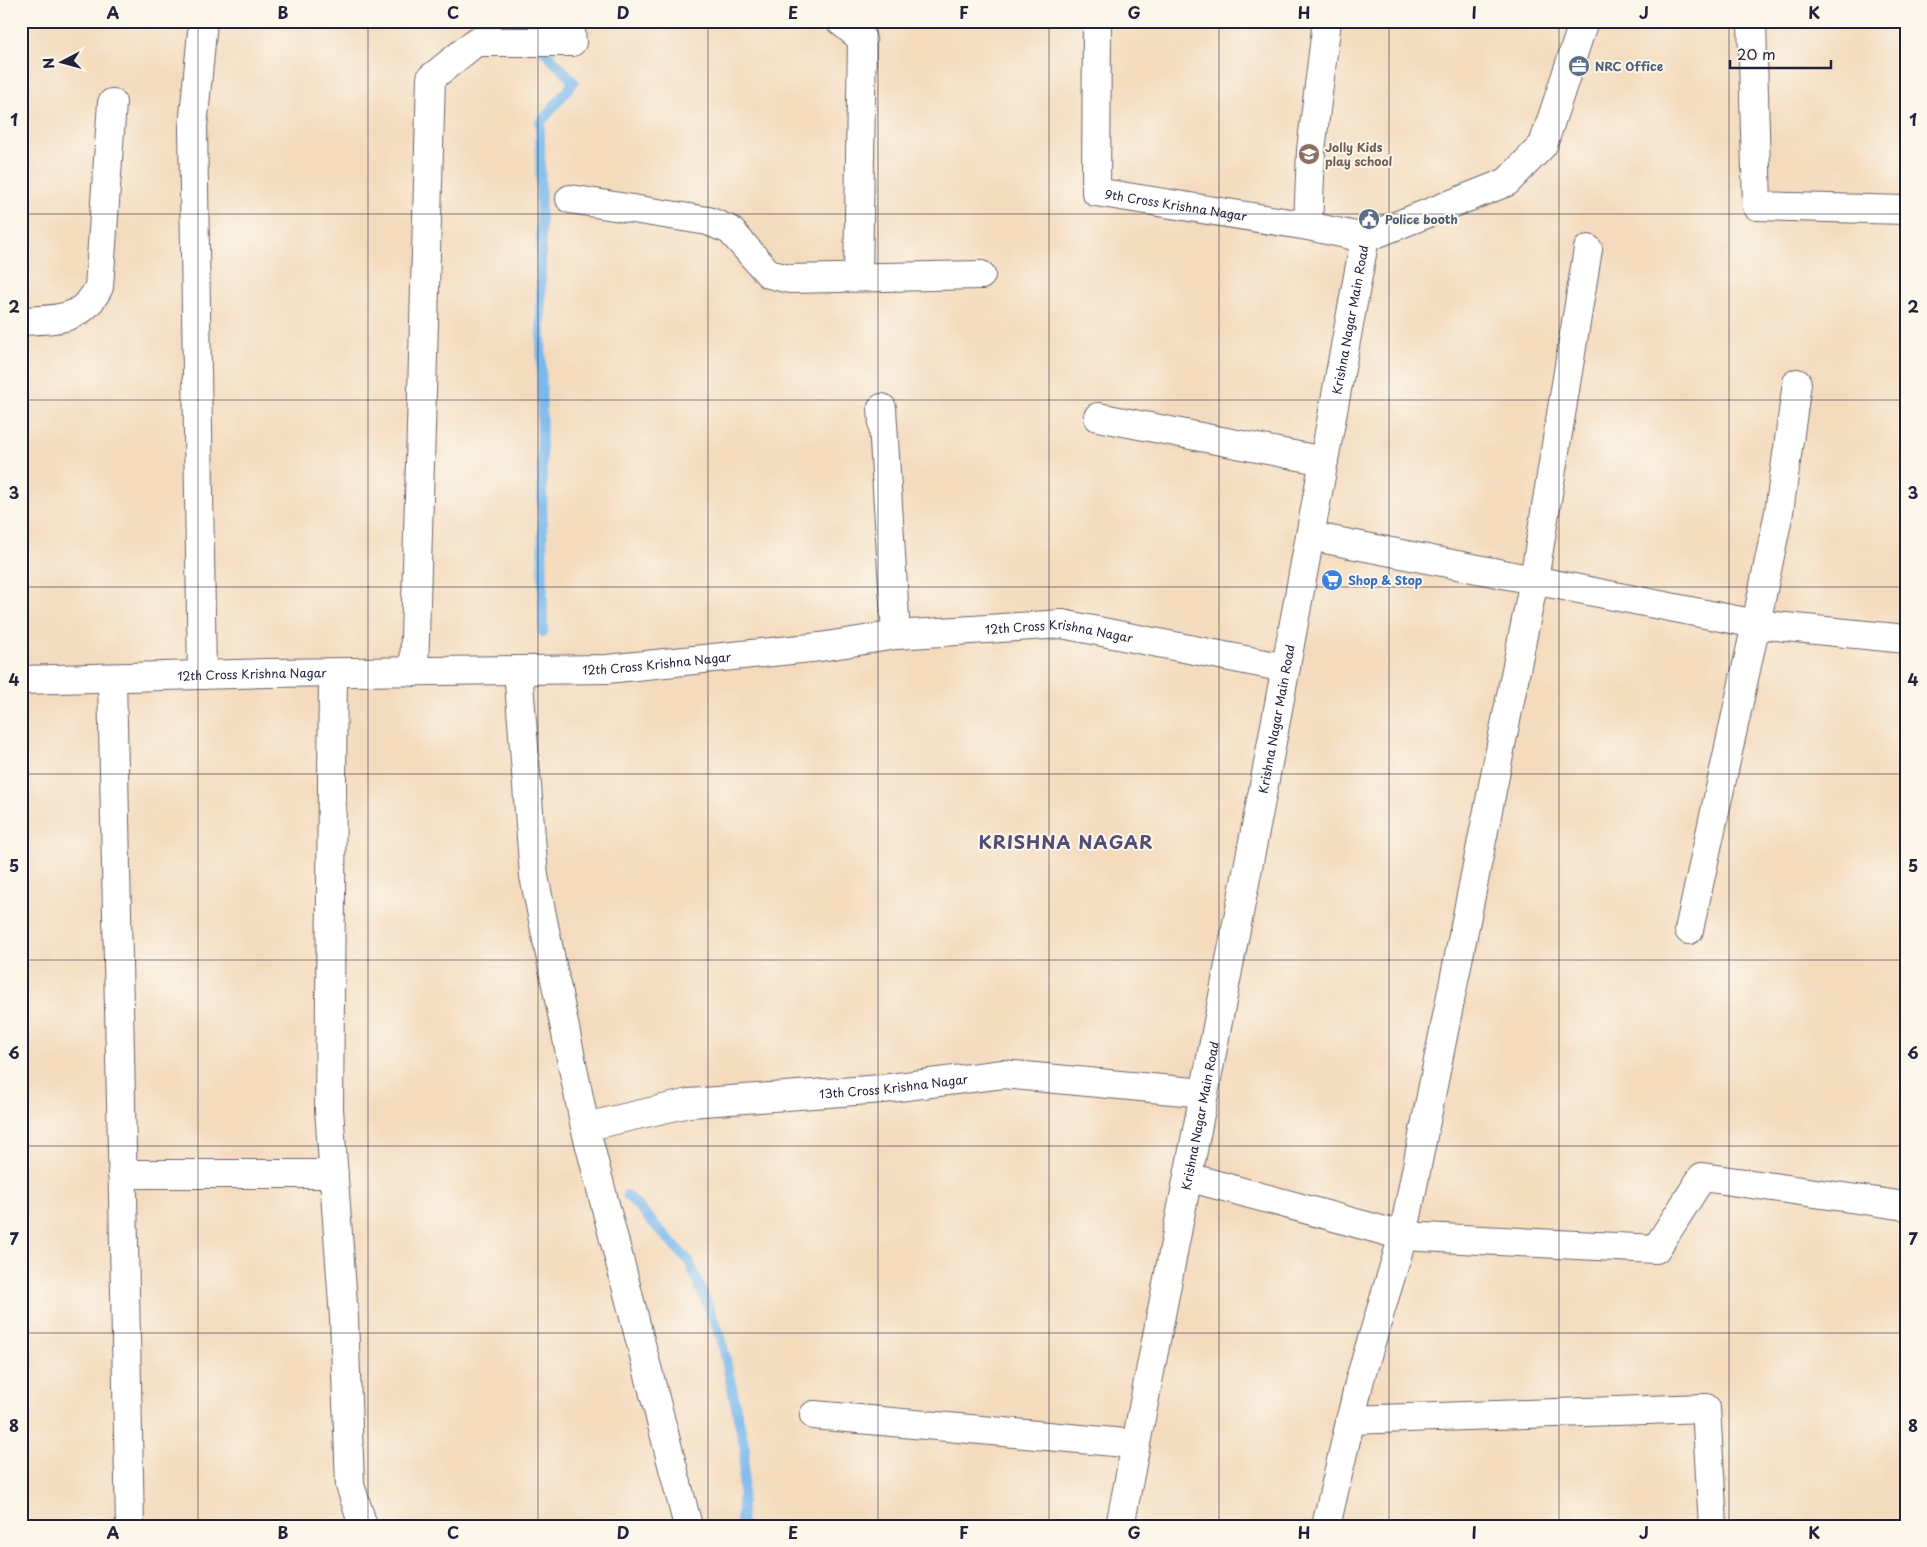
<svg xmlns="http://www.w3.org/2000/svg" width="1927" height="1547" font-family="'Playpen Sans',sans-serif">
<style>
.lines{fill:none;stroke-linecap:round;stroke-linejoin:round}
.stream{stroke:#79b8ec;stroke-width:10}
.street-casing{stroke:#6c6369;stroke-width:30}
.secondary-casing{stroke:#6c6369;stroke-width:30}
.street{stroke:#fff;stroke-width:28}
.secondary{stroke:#fff;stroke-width:28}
.grid{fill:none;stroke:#22223b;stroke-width:1;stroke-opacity:0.55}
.labels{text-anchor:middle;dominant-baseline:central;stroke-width:4;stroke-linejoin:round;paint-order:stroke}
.service-label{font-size:12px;font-weight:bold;fill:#4e5e75;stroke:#fbf7ec;text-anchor:start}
.education-label{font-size:12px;font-weight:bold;fill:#785e54;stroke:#fbf7ec;text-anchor:start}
.street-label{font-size:12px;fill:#22223b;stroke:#fbf7ec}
.shop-label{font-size:12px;font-weight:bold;fill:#366cbe;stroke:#fbf7ec;text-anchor:start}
.district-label{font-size:18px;font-weight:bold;letter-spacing:1px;fill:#534c74;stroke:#fbf7ec}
.neatline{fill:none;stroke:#22223b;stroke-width:2}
.grid-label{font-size:16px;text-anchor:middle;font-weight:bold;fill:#22223b}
</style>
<rect width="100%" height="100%" fill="#fbf7ec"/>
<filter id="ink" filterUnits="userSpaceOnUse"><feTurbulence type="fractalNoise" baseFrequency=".02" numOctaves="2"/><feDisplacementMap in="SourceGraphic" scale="10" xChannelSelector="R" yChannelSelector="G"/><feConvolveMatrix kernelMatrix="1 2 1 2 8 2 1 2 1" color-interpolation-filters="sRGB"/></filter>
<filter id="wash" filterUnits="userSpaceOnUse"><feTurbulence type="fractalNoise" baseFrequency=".0096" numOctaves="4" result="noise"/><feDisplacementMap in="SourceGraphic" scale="20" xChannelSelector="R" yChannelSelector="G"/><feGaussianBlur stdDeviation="1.12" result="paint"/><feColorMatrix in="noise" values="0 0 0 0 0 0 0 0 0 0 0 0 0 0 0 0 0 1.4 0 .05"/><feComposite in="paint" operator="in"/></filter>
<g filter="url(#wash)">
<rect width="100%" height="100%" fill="#f4dbbe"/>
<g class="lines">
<!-- stream -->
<g class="stream">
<path d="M516,21L574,82L540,123L543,632"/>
<path d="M627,1195L689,1261L721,1337L745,1449L741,1526"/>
</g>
</g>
</g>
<g filter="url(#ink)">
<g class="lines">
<!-- street casing -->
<g class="street-casing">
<g id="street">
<path d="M840,21L862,39L858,277"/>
<path id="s1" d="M1097,21L1096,192L1308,226"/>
<path d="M1327,21L1311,150L1308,226L1365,238"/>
<path d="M1752,21L1757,206L1906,210"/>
<path d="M570,199L708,221L730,230L769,274L789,279L981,275"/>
<path d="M21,321C56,319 82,322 99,287L112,103"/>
<path d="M1797,383L1779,512L1756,624L1906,639"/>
<path d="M882,408L896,635"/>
<path d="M1098,417L1324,461"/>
<path d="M1310,536L1756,624L1689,930"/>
<path d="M518,670L534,876L585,1127L688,1526"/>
<path d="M414,672L431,78L476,42H572L570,21"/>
<path d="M333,673L329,1109L344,1318L350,1485L363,1526"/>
<path d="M202,675L193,127L203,21"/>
<path d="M112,678L130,1526"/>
<path id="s2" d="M21,680L268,673L607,669L820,647L896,635L1062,624L1286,668"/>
<path id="s3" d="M585,1127L689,1103L882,1089L1003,1074L1204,1093"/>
<path d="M122,1174H334"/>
<path d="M1188,1177L1403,1236L1656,1249L1702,1177L1906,1206"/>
<path d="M814,1415L1136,1444"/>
<path d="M1350,1420L1706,1408L1713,1526"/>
<path d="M1326,1526L1360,1379L1403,1236L1534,580L1588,249"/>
</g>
</g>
<!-- secondary casing -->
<g class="secondary-casing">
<g id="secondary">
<path id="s4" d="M1120,1526L1264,785L1365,238L1507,182L1543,145L1584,21"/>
</g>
</g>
<!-- street -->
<use href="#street" class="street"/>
<!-- secondary -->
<use href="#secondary" class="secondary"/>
</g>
</g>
<!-- grid -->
<path class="grid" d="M198,21V1526M368,21V1526M538,21V1526M708,21V1526M878,21V1526M1049,21V1526M1219,21V1526M1389,21V1526M1559,21V1526M1729,21V1526M21,214H1906M21,400H1906M21,587H1906M21,774H1906M21,960H1906M21,1146H1906M21,1333H1906"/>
<!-- icons -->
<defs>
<g id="office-disc" transform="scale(1.125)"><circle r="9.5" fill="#5c6f8a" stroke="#fbf7ec"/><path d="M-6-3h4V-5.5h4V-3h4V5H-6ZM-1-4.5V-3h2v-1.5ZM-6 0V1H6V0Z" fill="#fff"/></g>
<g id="school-disc" transform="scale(1.125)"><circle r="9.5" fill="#8d6e63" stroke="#fbf7ec"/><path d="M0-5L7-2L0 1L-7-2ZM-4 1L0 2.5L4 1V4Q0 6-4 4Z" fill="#fff"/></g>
<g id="civic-disc" transform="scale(1.125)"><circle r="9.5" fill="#5c6f8a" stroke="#fbf7ec"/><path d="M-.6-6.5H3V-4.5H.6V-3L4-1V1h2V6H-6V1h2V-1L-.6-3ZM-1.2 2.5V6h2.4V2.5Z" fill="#fff"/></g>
<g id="supermarket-disc" transform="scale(1.125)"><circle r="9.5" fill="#3f7fe0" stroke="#fbf7ec"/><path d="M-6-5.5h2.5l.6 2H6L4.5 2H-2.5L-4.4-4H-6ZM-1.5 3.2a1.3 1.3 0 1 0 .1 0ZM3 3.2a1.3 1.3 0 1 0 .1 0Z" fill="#fff"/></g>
</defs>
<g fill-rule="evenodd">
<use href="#office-disc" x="1579" y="66"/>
<use href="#school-disc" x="1309" y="154"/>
<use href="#civic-disc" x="1369" y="219"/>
<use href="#supermarket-disc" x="1332" y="580"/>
</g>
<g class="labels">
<!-- service labels -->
<g class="service-label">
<text x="1595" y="66">NRC Office</text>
<text x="1385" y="219">Police booth</text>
</g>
<!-- education labels -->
<g class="education-label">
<text x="1325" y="147">Jolly Kids<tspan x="1325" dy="14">play school</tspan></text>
</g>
<!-- street labels -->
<g class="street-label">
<text stroke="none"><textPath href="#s1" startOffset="252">9th Cross Krishna Nagar</textPath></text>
<text stroke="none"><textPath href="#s4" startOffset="1228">Krishna Nagar Main Road</textPath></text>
<text stroke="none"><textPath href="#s2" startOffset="1041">12th Cross Krishna Nagar</textPath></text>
<text stroke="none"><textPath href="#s2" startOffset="636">12th Cross Krishna Nagar</textPath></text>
<text stroke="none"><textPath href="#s2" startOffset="231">12th Cross Krishna Nagar</textPath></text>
<text stroke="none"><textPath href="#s4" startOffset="822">Krishna Nagar Main Road</textPath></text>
<text stroke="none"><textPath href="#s3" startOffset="312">13th Cross Krishna Nagar</textPath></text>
<text stroke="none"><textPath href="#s4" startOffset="418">Krishna Nagar Main Road</textPath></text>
</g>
<!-- shop labels -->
<g class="shop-label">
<text x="1348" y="580">Shop &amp; Stop</text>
</g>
<!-- district labels -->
<g class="district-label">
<text x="1066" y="841">KRISHNA NAGAR</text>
</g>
</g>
<!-- margin -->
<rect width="1927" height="1547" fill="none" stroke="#fbf7ec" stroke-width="55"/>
<!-- north arrow -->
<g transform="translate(62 62) rotate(264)" stroke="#fbf7ec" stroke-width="4" paint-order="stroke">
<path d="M0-4L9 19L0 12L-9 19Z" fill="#22223b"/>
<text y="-8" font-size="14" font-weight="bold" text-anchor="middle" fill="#22223b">N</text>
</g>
<!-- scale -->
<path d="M1730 60v8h101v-8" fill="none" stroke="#22223b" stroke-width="2.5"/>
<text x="1737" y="60" font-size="15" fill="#22223b" stroke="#fbf7ec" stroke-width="4" paint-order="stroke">20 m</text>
<rect x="28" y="28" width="1872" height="1492" class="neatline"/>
<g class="grid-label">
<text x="113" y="19">A</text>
<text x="283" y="19">B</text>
<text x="453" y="19">C</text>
<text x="623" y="19">D</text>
<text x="793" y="19">E</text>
<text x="964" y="19">F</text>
<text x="1134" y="19">G</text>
<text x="1304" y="19">H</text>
<text x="1474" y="19">I</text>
<text x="1644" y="19">J</text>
<text x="1814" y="19">K</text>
<text x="14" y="126">1</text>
<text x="1913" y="126">1</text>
<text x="14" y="313">2</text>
<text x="1913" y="313">2</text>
<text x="14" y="499">3</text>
<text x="1913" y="499">3</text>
<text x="14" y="686">4</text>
<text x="1913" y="686">4</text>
<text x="14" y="872">5</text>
<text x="1913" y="872">5</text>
<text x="14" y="1059">6</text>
<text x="1913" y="1059">6</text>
<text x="14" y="1245">7</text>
<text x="1913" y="1245">7</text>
<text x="14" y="1432">8</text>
<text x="1913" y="1432">8</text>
<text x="113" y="1539">A</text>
<text x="283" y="1539">B</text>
<text x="453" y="1539">C</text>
<text x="623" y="1539">D</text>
<text x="793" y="1539">E</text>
<text x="964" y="1539">F</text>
<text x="1134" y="1539">G</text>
<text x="1304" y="1539">H</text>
<text x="1474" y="1539">I</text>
<text x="1644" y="1539">J</text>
<text x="1814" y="1539">K</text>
</g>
</svg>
